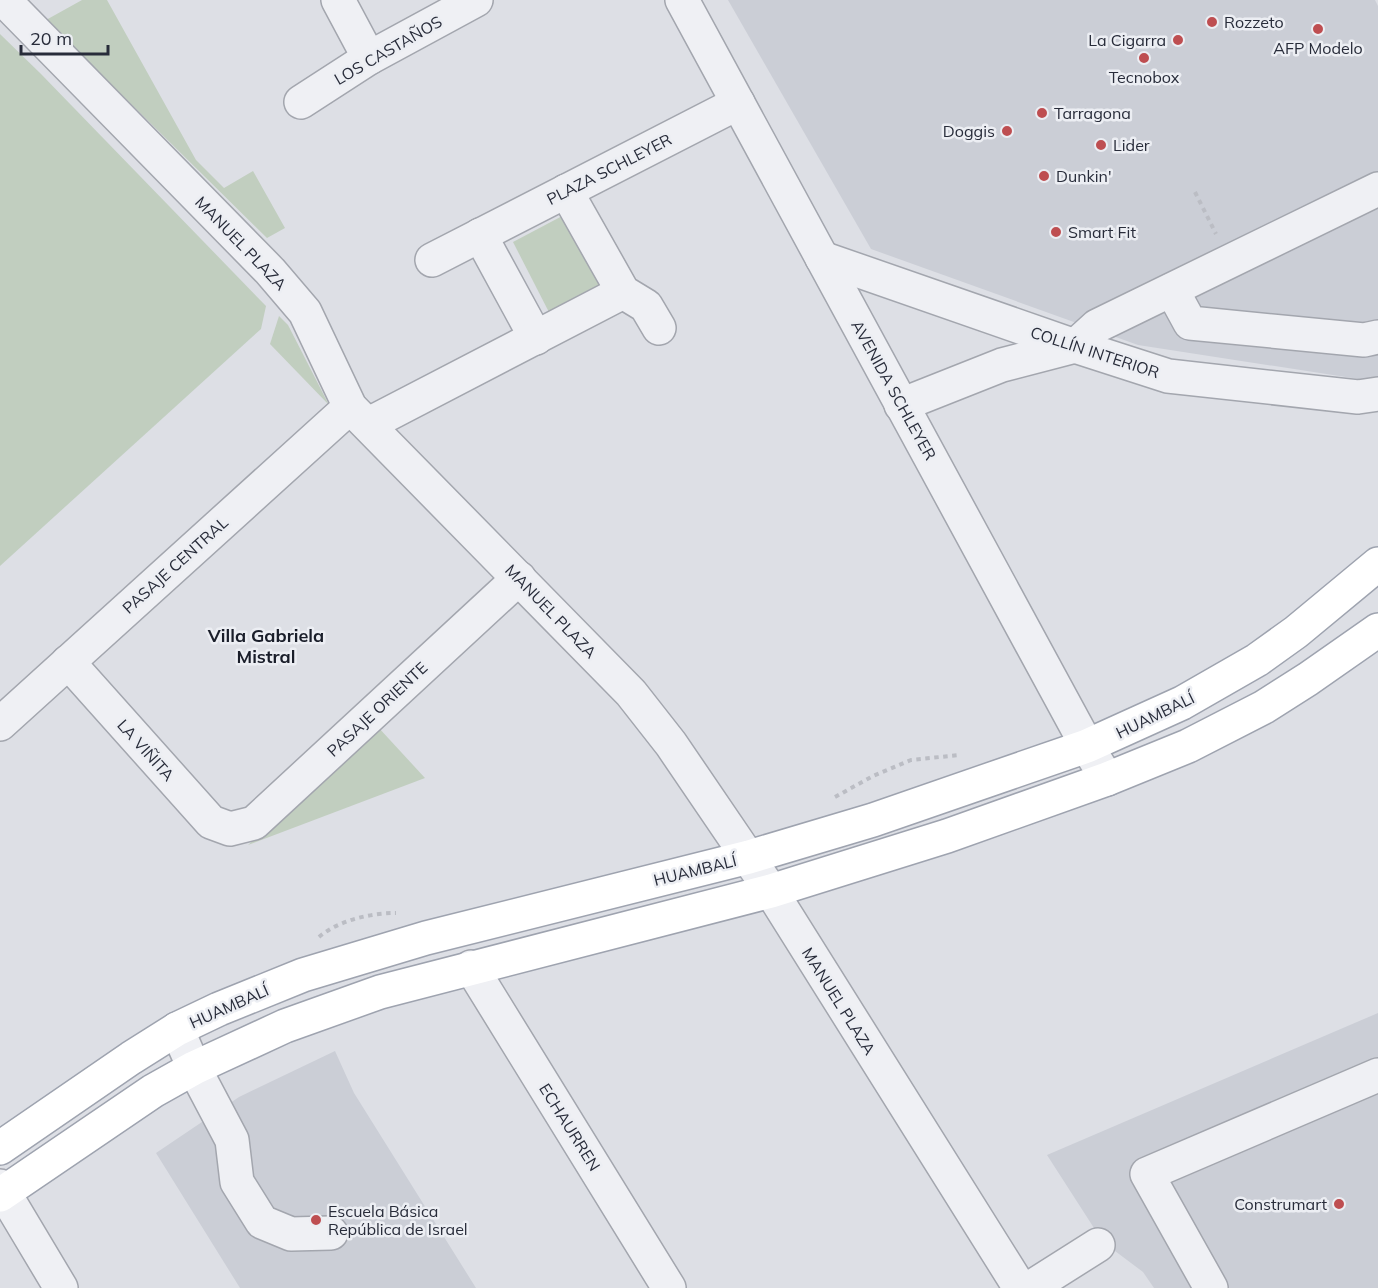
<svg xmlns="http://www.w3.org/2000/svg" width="1378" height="1288" font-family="Mulish,sans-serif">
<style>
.built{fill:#cbced6}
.green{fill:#c1cebf}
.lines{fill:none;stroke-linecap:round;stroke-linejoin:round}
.minor-casing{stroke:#a3a6ae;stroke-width:36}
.major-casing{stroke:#9ea3af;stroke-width:36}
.path{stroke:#bbbdc4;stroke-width:4;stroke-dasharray:4.5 4.5;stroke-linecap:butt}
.minor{stroke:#eff0f4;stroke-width:33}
.major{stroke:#fff;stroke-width:33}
.poi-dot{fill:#be4e51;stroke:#eceef3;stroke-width:2}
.labels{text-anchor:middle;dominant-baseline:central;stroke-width:5;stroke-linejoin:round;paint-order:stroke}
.poi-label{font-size:16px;fill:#282c3a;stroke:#eceef3;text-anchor:start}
.street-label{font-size:16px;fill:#282c3a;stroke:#eceef3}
.neighbourhood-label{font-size:18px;font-weight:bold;fill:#1a1e2a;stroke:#eceef3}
</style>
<rect width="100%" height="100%" fill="#dddfe5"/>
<!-- built -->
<g class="built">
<path d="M728,0H1375L1378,6V382L1138,345L871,249Z"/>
<path d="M1378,1013V1288H1154L1143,1272L1103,1242L1047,1155Z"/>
<path d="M335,1051L354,1093L476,1288H240L156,1153L239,1097Z"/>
</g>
<!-- green -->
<g class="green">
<path d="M82,0H107L196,160L224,188L253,171L285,228L267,238L46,20Z"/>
<path d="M0,34L41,74L266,306L261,329L0,566Z"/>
<path d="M566,214L607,293L553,320L513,242Z"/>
<path d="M279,316L288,325L329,405L270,344Z"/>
<path d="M378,727L425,778L248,845Z"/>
</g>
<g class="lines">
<!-- minor casing -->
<g class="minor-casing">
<g id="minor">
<path d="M4,0L270,271L305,312L350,407L631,693L671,744L771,891L1020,1288"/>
<path d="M338,0L369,58"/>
<path d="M682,0L1087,746L1107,779"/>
<path d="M301,102L369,58L476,0"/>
<path d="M566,191L623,292L646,306L659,328"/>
<path d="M480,235L536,338"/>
<path d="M822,258L1075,346L1168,376L1358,397L1378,394"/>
<path d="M432,260L738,103"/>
<path d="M1172,290L1190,323L1364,340L1378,337"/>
<path d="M901,405L1002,365L1075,346L1097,326L1378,189"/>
<path d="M369,424L623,292"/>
<path d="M68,662L211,822L230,829L254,823L519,578"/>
<path d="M0,724L350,407"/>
<path d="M471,967L669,1288"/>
<path d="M177,1029L194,1068L232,1140L237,1182L262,1222L291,1234L331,1233"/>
<path d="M0,1186L61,1288"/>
<path d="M1030,1288L1098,1245"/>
<path d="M1211,1288L1147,1174L1378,1075"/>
</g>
</g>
<!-- major casing -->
<g class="major-casing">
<g id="major">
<path d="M0,1148L131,1058L177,1029L219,1009L303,975L426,938L749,857L873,820L1087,746L1182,703L1257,660L1296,632L1378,564"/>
<path d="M0,1195L153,1091L194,1068L285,1026L380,992L771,891L947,836L1107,779L1188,746L1264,707L1308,679L1378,630"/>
</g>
</g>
<!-- path -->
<g class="path">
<path d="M1195,192L1216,234"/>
<path d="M835,797L873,776L911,760L959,755"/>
<path d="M319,937C339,920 371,913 396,913"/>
</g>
<!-- minor -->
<use href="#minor" class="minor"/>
<!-- major -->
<use href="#major" class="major"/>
</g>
<!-- markers -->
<g class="poi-dot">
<circle cx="1212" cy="22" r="6"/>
<circle cx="1318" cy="29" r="6"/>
<circle cx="1178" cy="40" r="6"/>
<circle cx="1144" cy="58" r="6"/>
<circle cx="1042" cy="113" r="6"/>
<circle cx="1007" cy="131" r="6"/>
<circle cx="1101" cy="145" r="6"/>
<circle cx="1044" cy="176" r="6"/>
<circle cx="1056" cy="232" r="6"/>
<circle cx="1339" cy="1204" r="6"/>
<circle cx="316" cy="1220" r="6"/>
</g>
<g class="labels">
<!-- poi labels -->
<g class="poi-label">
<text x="1224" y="22">Rozzeto</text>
<text x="1166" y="40" text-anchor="end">La Cigarra</text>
<text x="1318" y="48" text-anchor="middle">AFP Modelo</text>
<text x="1144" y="77" text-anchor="middle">Tecnobox</text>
<text x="1054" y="113">Tarragona</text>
<text x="995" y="131" text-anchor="end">Doggis</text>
<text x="1113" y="145">Lider</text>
<text x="1056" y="176">Dunkin'</text>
<text x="1068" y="232">Smart Fit</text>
<text x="1327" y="1204" text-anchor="end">Construmart</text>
<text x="328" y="1211">Escuela Básica<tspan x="328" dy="18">República de Israel</tspan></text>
</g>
<!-- street labels -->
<g class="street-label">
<text transform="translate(388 50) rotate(-30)">LOS CASTAÑOS</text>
<text transform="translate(609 169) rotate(-27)">PLAZA SCHLEYER</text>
<text transform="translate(241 243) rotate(46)">MANUEL PLAZA</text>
<text transform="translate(1095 352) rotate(18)">COLLÍN INTERIOR</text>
<text transform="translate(894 390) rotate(61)">AVENIDA SCHLEYER</text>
<text transform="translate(175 565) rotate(-42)">PASAJE CENTRAL</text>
<text transform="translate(551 611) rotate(46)">MANUEL PLAZA</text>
<text transform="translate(377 709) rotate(-43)">PASAJE ORIENTE</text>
<text transform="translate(1155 715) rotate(-26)">HUAMBALÍ</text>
<text transform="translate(146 750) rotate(48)">LA VIÑITA</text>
<text transform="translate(695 870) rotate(-14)">HUAMBALÍ</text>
<text transform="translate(839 1001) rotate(58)">MANUEL PLAZA</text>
<text transform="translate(229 1006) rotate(-24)">HUAMBALÍ</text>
<text transform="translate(570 1127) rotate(58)">ECHAURREN</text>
</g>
<!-- neighbourhood labels -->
<g class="neighbourhood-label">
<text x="266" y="635">Villa Gabriela<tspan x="266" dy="21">Mistral</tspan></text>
</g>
</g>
<!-- scale -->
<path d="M21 45v9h87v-9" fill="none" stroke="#282c3a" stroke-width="3"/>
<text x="30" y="45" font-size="18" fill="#282c3a" stroke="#eceef3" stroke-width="4.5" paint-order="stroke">20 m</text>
</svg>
